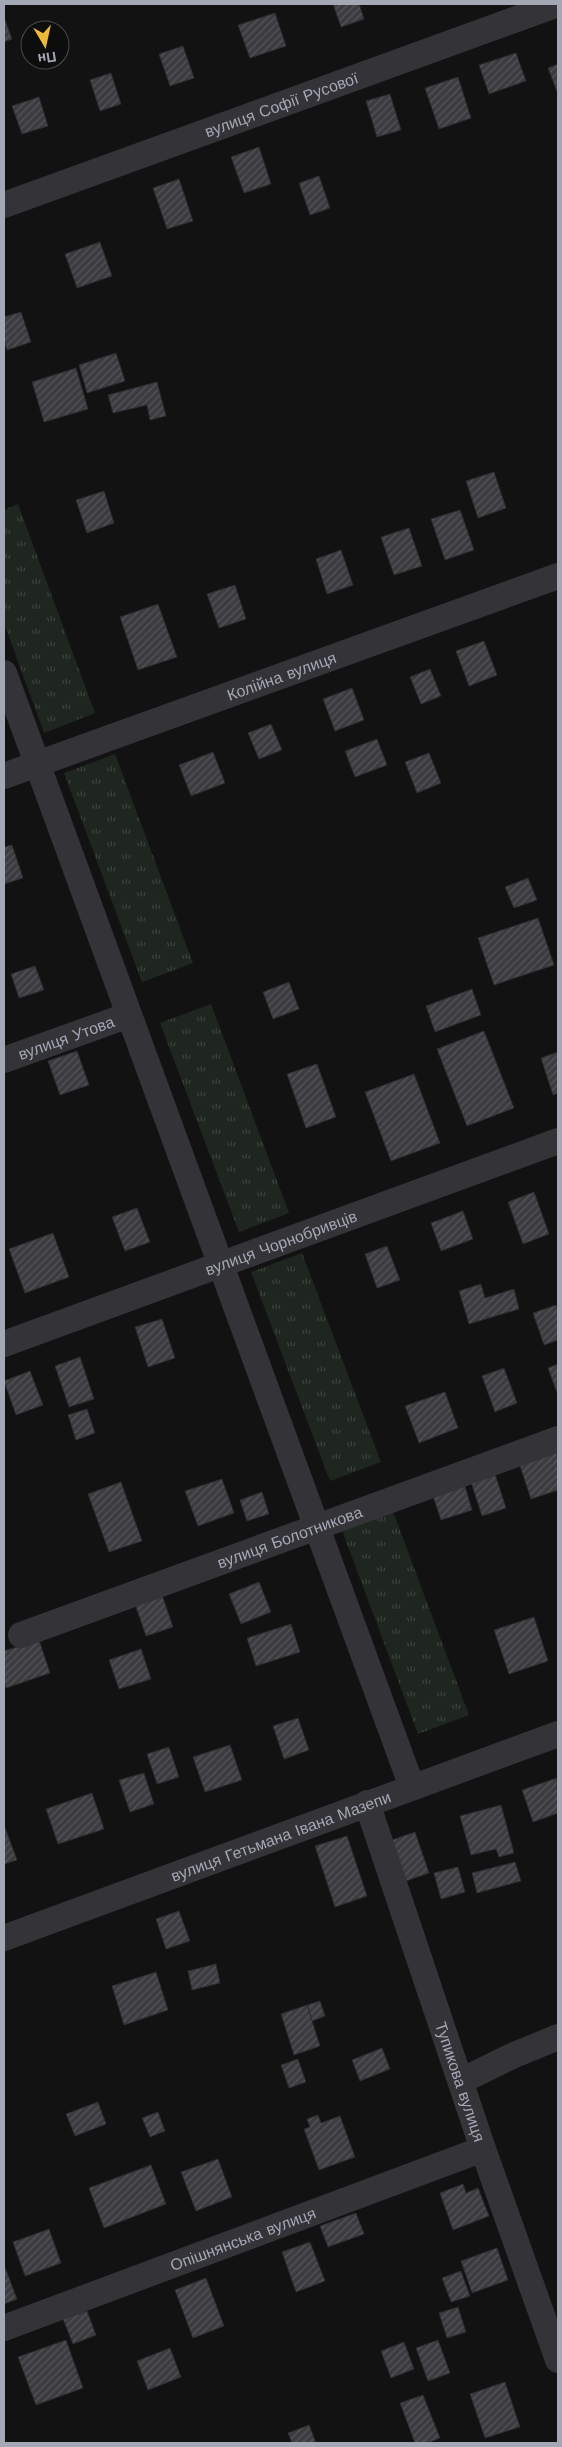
<svg xmlns="http://www.w3.org/2000/svg" width="562" height="2447" font-family="'Work Sans',sans-serif">
<style>
.grass{fill:url(#grass-tufts)}
.building{fill:url(#building-hatch);stroke:#2c2c2f}
.lines{fill:none;stroke-linecap:round;stroke-linejoin:round}
.street{stroke:#333338;stroke-width:26}
.labels{text-anchor:middle;dominant-baseline:central;stroke-width:4.5;stroke-linejoin:round;paint-order:stroke}
.street-label{font-size:16px;fill:#a4a7b4;stroke:#0d0d0e}
</style>
<defs>
<pattern id="grass-tufts" width="24" height="20" patternUnits="userSpaceOnUse" patternTransform="scale(1.25)"><rect width="24" height="20" fill="#1e261f"/><path d="M3 7l-1-3M5 7V3M7 7l1-3M15 17l-1-3M17 17v-4M19 17l1-3" fill="none" stroke="#3c433d"/></pattern>
<pattern id="building-hatch" width="6" height="6" patternUnits="userSpaceOnUse" patternTransform="scale(1.25)"><rect width="6" height="6" fill="#3c3c40"/><path d="M-1 1l2-2M0 6l6-6M5 7l2-2" fill="none" stroke="#555559"/></pattern>
</defs>
<rect width="100%" height="100%" fill="#121213"/>
<!-- grass -->
<g class="grass">
<path d="M18,504L95,713L44,733L4,623V510Z"/>
<path d="M115,754L193,963L142,982L64,773Z"/>
<path d="M211,1004L289,1213L239,1232L160,1023Z"/>
<path d="M302,1253L381,1462L330,1481L251,1272Z"/>
<path d="M391,1506L469,1715L418,1734L340,1525Z"/>
</g>
<!-- building -->
<g class="building">
<path d="M333,4H359L364,19L341,27Z"/>
<path d="M275,13L286,46L250,58L238,25Z"/>
<path d="M4,17L12,39L4,42Z"/>
<path d="M183,46L194,78L170,86L159,54Z"/>
<path d="M516,53L526,81L489,94L479,65Z"/>
<path d="M558,64V94L548,68Z"/>
<path d="M111,73L121,104L100,111L90,80Z"/>
<path d="M458,77L471,118L439,129L425,88Z"/>
<path d="M390,94L401,130L377,137L366,101Z"/>
<path d="M39,97L48,126L22,134L12,106Z"/>
<path d="M259,147L271,184L244,193L231,157Z"/>
<path d="M319,176L330,208L310,215L299,183Z"/>
<path d="M179,179L193,221L167,229L153,188Z"/>
<path d="M100,242L112,276L77,288L65,254Z"/>
<path d="M21,312L31,342L7,350L4,340V317Z"/>
<path d="M116,353L125,381L87,393L79,365Z"/>
<path d="M76,368L88,409L44,422L32,382Z"/>
<path d="M157,382L166,416L150,420L147,405L113,413L108,395Z"/>
<path d="M494,472L506,508L478,518L466,481Z"/>
<path d="M104,491L114,523L87,533L76,500Z"/>
<path d="M460,510L474,550L445,560L431,519Z"/>
<path d="M409,528L422,566L394,575L381,537Z"/>
<path d="M341,550L353,585L327,594L316,559Z"/>
<path d="M235,585L246,619L219,628L207,594Z"/>
<path d="M158,604L177,657L138,670L120,617Z"/>
<path d="M484,641L497,675L469,686L456,651Z"/>
<path d="M430,669L441,696L421,704L410,677Z"/>
<path d="M352,688L364,720L335,731L323,699Z"/>
<path d="M271,724L282,750L259,759L248,733Z"/>
<path d="M377,739L387,765L355,777L345,751Z"/>
<path d="M213,752L225,783L191,796L179,765Z"/>
<path d="M429,753L441,783L417,793L405,762Z"/>
<path d="M12,845L23,878L4,884V847Z"/>
<path d="M528,878L537,900L514,908L505,887Z"/>
<path d="M538,918L554,965L494,985L478,938Z"/>
<path d="M35,966L44,990L19,998L11,974Z"/>
<path d="M289,982L299,1009L273,1019L263,992Z"/>
<path d="M472,989L481,1015L435,1032L426,1006Z"/>
<path d="M484,1031L514,1108L467,1126L437,1049Z"/>
<path d="M77,1051L89,1085L60,1095L48,1061Z"/>
<path d="M558,1052V1093L553,1095L541,1058Z"/>
<path d="M317,1064L336,1117L306,1128L287,1074Z"/>
<path d="M414,1074L440,1143L391,1161L365,1092Z"/>
<path d="M534,1192L549,1234L523,1244L508,1202Z"/>
<path d="M137,1208L150,1242L125,1251L112,1217Z"/>
<path d="M463,1211L473,1239L441,1251L431,1223Z"/>
<path d="M53,1233L69,1277L25,1293L9,1249Z"/>
<path d="M387,1246L400,1280L377,1288L365,1254Z"/>
<path d="M481,1284L485,1298L514,1289L519,1309L469,1324L459,1291Z"/>
<path d="M556,1305L558,1311V1340L544,1345L533,1313Z"/>
<path d="M162,1319L175,1358L148,1367L135,1327Z"/>
<path d="M80,1357L94,1399L69,1407L55,1366Z"/>
<path d="M558,1364V1395L548,1368Z"/>
<path d="M504,1368L517,1403L495,1412L482,1376Z"/>
<path d="M30,1371L43,1405L16,1415L4,1381Z"/>
<path d="M445,1392L458,1428L419,1443L405,1406Z"/>
<path d="M87,1409L95,1433L76,1440L68,1415Z"/>
<path d="M556,1451L558,1458V1490L531,1499L519,1463Z"/>
<path d="M495,1474L506,1508L482,1516L471,1482Z"/>
<path d="M222,1479L234,1513L198,1526L185,1491Z"/>
<path d="M121,1482L142,1541L109,1552L88,1494Z"/>
<path d="M465,1486L472,1510L441,1520L433,1496Z"/>
<path d="M262,1492L269,1514L247,1521L240,1500Z"/>
<path d="M259,1582L271,1612L241,1624L229,1594Z"/>
<path d="M162,1595L173,1627L146,1636L135,1604Z"/>
<path d="M534,1617L548,1661L509,1674L494,1630Z"/>
<path d="M291,1624L300,1652L256,1666L247,1638Z"/>
<path d="M39,1640L50,1673L6,1688L4,1680V1651Z"/>
<path d="M141,1649L151,1679L119,1689L109,1660Z"/>
<path d="M298,1718L309,1750L284,1759L273,1726Z"/>
<path d="M230,1745L242,1780L205,1792L193,1757Z"/>
<path d="M169,1747L179,1777L157,1784L147,1754Z"/>
<path d="M144,1773L154,1804L130,1812L119,1780Z"/>
<path d="M557,1778L558,1813L533,1822L522,1790Z"/>
<path d="M92,1793L104,1829L58,1844L46,1809Z"/>
<path d="M501,1805L514,1853L499,1857L496,1849L471,1855L460,1816Z"/>
<path d="M4,1825L17,1860L4,1864Z"/>
<path d="M415,1832L429,1873L406,1881L392,1840Z"/>
<path d="M347,1836L367,1896L335,1907L315,1846Z"/>
<path d="M515,1862L521,1881L477,1893L472,1873Z"/>
<path d="M458,1867L465,1892L441,1899L434,1873Z"/>
<path d="M179,1911L190,1941L166,1949L156,1919Z"/>
<path d="M216,1964L220,1983L192,1990L188,1971Z"/>
<path d="M156,1972L168,2010L124,2025L112,1986Z"/>
<path d="M320,2001L325,2016L312,2021L307,2005Z"/>
<path d="M307,2005L320,2046L294,2055L281,2014Z"/>
<path d="M382,2048L390,2069L360,2081L352,2060Z"/>
<path d="M298,2059L306,2082L289,2088L281,2065Z"/>
<path d="M98,2102L106,2124L75,2136L66,2114Z"/>
<path d="M158,2112L165,2131L150,2137L142,2118Z"/>
<path d="M318,2115L321,2123L340,2116L355,2157L319,2170L304,2129L310,2127L307,2119Z"/>
<path d="M218,2159L232,2197L196,2211L181,2172Z"/>
<path d="M151,2165L166,2204L104,2228L89,2188Z"/>
<path d="M463,2184L466,2193L478,2188L489,2216L453,2230L440,2193Z"/>
<path d="M356,2213L364,2234L328,2247L320,2226Z"/>
<path d="M49,2229L61,2263L25,2276L13,2242Z"/>
<path d="M310,2242L325,2281L296,2292L282,2252Z"/>
<path d="M497,2248L508,2280L472,2293L461,2261Z"/>
<path d="M4,2265L17,2299L4,2304Z"/>
<path d="M461,2271L470,2296L451,2302L442,2278Z"/>
<path d="M206,2278L224,2326L193,2338L175,2290Z"/>
<path d="M458,2307L466,2332L447,2338L439,2313Z"/>
<path d="M87,2311L96,2335L73,2344L63,2319Z"/>
<path d="M66,2340L83,2388L36,2405L18,2357Z"/>
<path d="M438,2340L450,2373L428,2381L416,2348Z"/>
<path d="M404,2342L414,2369L391,2378L381,2351Z"/>
<path d="M170,2348L181,2377L148,2390L137,2361Z"/>
<path d="M505,2382L520,2427L485,2438L470,2394Z"/>
<path d="M423,2395L440,2438L427,2443H415L400,2403Z"/>
<path d="M309,2425L316,2443H292L288,2433Z"/>
</g>
<g class="lines">
<!-- street -->
<g class="street">
<path id="s1" d="M4,205L558,4"/>
<path d="M4,673L412,1787"/>
<path id="s2" d="M4,776L558,576"/>
<path id="s3" d="M4,1060L129,1015"/>
<path id="s4" d="M4,1344L558,1141"/>
<path id="s5" d="M21,1635L558,1439"/>
<path id="s6" d="M367,1803L483,2149L558,2360"/>
<path id="s7" d="M4,1938L558,1734"/>
<path d="M461,2081L512,2056L558,2037"/>
<path id="s8" d="M4,2328L483,2149"/>
</g>
</g>
<g class="labels">
<!-- street labels -->
<g class="street-label">
<text stroke="none"><textPath href="#s1" startOffset="295">вулиця Софії Русової</textPath></text>
<text stroke="none"><textPath href="#s2" startOffset="295">Колійна вулиця</textPath></text>
<text stroke="none"><textPath href="#s3" startOffset="66">вулиця Утова</textPath></text>
<text stroke="none"><textPath href="#s4" startOffset="295">вулиця Чорнобривців</textPath></text>
<text stroke="none"><textPath href="#s5" startOffset="286">вулиця Болотникова</textPath></text>
<text stroke="none"><textPath href="#s7" startOffset="295">вулиця Гетьмана Івана Мазепи</textPath></text>
<text stroke="none"><textPath href="#s6" startOffset="294">Тупикова вулиця</textPath></text>
<text stroke="none"><textPath href="#s8" startOffset="255">Опішнянська вулиця</textPath></text>
</g>
</g>
<!-- border -->
<rect width="562" height="2447" fill="none" stroke="#a4a7b4" stroke-width="10"/>
<!-- north arrow -->
<g transform="translate(45 45) rotate(171)"><circle r="24" fill="#0d0d0e" stroke="#494b50"/>
<path d="M0-4L9 19L0 12L-9 19Z" fill="#edba30"/>
<text y="-8" font-size="14" font-weight="bold" text-anchor="middle" fill="#a4a7b4">Пн</text>
</g>
</svg>
